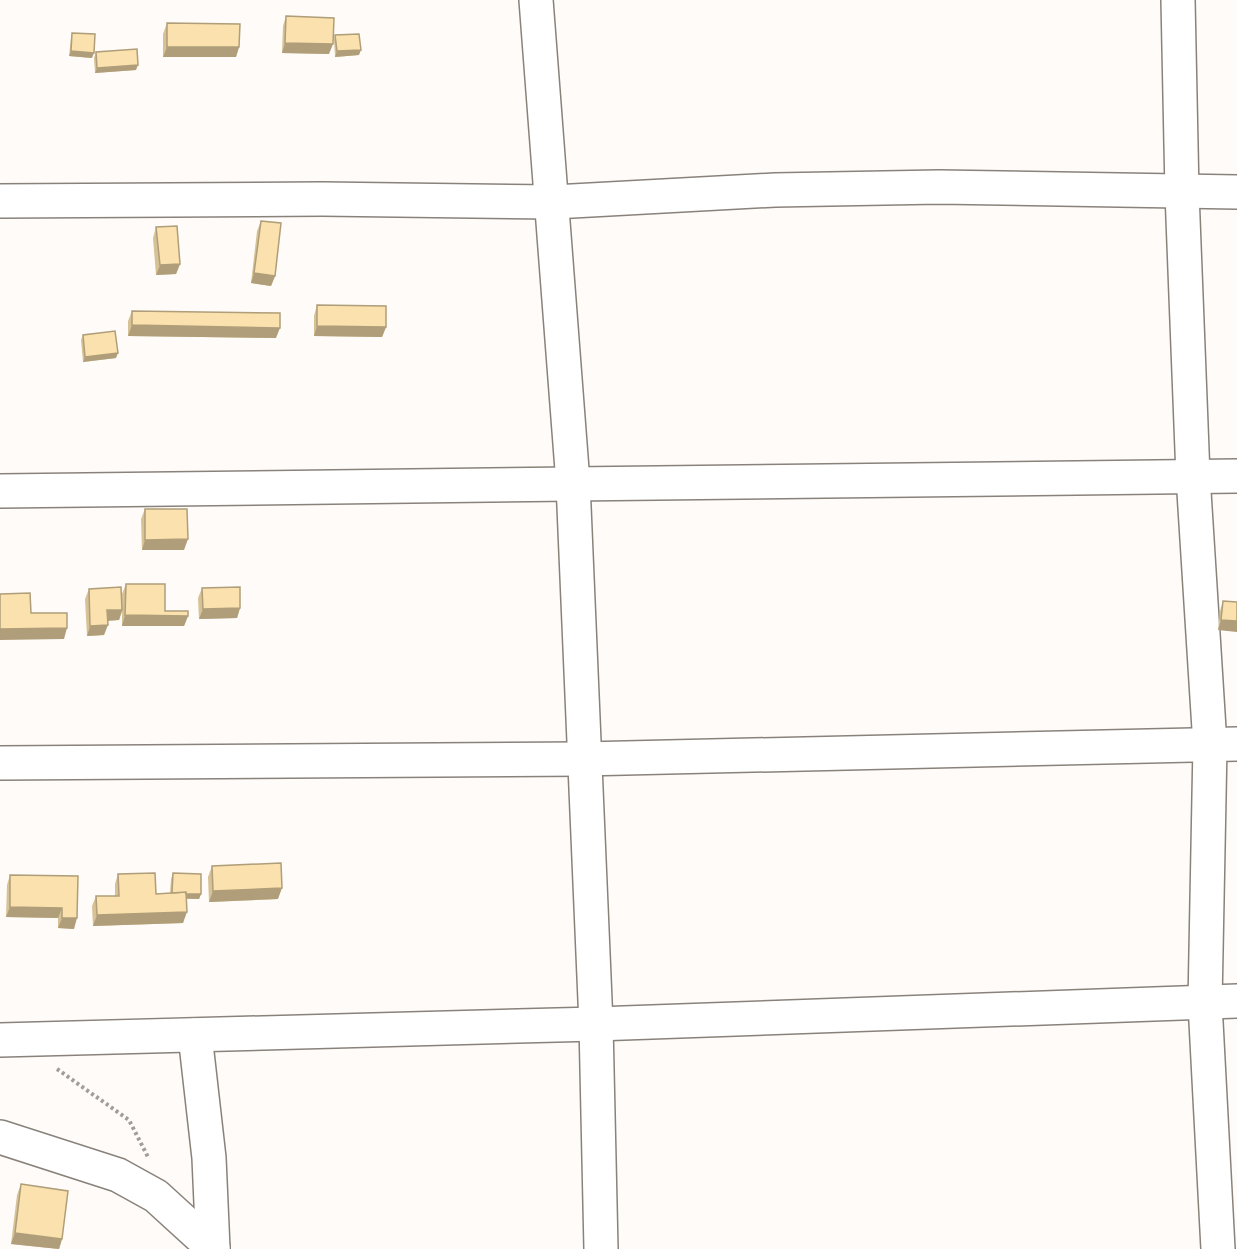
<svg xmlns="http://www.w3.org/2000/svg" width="1237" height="1249" font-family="'Roboto Serif',serif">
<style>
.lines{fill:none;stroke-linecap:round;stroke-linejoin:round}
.minor-casing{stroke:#89827b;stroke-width:36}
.path{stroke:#a09e9b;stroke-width:4;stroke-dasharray:3 3;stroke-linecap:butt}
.minor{stroke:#fff;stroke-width:33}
.wall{fill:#d7c295}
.shaded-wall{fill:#af9e79}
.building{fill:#fae1ad;stroke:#af9e79;stroke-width:1.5}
</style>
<rect width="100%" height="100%" fill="#fefbf8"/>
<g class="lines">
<!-- minor casing -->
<g class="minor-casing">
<g id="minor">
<path d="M536,0L573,483L596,1024L601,1249"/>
<path d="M1178,0L1182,193L1193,476L1210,745L1205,1003L1218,1249"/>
<path d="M0,201L322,199L554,202L775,190L939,187L1237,192"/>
<path d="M0,491L1237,476"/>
<path d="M0,763L583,759L1237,744"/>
<path d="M195,1035L209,1158L213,1249"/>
<path d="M0,1040L596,1024L1237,1001"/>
<path d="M0,1137L118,1175L156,1196L213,1248"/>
</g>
</g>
<!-- path -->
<path class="path" d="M57,1069L129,1120L148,1157"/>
<!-- minor -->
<use href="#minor" class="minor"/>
</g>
<!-- wall -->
<g class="wall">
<path d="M286,16L329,54L282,53L283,26Z"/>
<path d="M167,23L239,47L236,57H163V34Z"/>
<path d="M72,33L92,58L69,56L71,38Z"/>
<path d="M335,35L359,55L335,57L334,40Z"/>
<path d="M96,52L136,70L95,73L94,58Z"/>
<path d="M261,221L275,276L271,286L251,283L257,231Z"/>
<path d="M156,227L180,264L176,274L156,275L153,238Z"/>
<path d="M317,305L386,327L382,337L314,336V316Z"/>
<path d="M132,311L276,338L128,336V321Z"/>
<path d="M83,335L116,358L83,362L81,340Z"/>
<path d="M145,509L184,550H142L141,519Z"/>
<path d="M126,584L165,611L188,616L184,626H122V612L119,620L108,621L104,635L87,636L85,599L89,589L122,594Z"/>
<path d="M202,588L240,608L237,618L199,619L198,598Z"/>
<path d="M1223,601L1237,602L1218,630L1220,611Z"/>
<path d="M212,866L278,899L209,902L208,877Z"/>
<path d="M173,873L201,894L199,899H187L183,923L93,926L92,906L96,896H115V884L118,874L156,894L170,893L171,879Z"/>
<path d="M10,875L78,876L74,929L58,928V918L6,917L7,885Z"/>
<path d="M21,1184L62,1239L59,1249L11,1244L17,1195Z"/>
</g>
<!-- shaded-wall -->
<g class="shaded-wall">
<path d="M285,43L333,44L329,54L282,53Z"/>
<path d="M167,47H239L236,57H163Z"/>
<path d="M361,50L359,55L335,57L337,51Z"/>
<path d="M71,51L94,53L92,58L69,56Z"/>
<path d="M138,65L136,70L95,73L97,68Z"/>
<path d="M180,264L176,274L156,275L160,265Z"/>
<path d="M254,273L275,276L271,286L251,283Z"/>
<path d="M132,325L280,328L276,338L128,336Z"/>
<path d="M317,326L386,327L382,337L314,336Z"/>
<path d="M118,353L116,358L83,362L85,357Z"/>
<path d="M188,539L184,550H142L145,540Z"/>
<path d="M240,608L237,618L199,619L203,609Z"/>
<path d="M107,610H122L119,620L103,621Z"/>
<path d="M125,615L188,616L184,626H122Z"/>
<path d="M1221,620L1237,621V632L1218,630Z"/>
<path d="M108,625L104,635L87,636L90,626Z"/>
<path d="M67,628L64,639L0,640V629Z"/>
<path d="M282,888L278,899L209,902L213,891Z"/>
<path d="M172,893L201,894L199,899L170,898Z"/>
<path d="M10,907L62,908L58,918L6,917Z"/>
<path d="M187,912L183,923L93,926L97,915Z"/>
<path d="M62,918H77L74,929L58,928Z"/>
<path d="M15,1233L62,1239L59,1249L11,1244Z"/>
</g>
<!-- building -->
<g class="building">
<path d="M286,16L334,18L333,44L285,43Z"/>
<path d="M167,23L240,24L239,47H167Z"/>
<path d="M72,33L95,34L94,53L71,51Z"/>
<path d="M359,34L361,50L337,51L335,35Z"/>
<path d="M137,49L138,65L97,68L96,52Z"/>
<path d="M261,221L281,223L275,276L254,273Z"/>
<path d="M177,226L180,264L160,265L156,227Z"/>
<path d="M317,305L386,306V327L317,326Z"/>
<path d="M132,311L280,313V328L132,325Z"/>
<path d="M115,331L118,353L85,357L83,335Z"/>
<path d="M145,509H187L188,539L145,540Z"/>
<path d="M126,584H165V611H188V616L125,615Z"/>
<path d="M121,587L122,610H107L108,625L90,626L89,589Z"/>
<path d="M240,587V608L203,609L202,588Z"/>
<path d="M30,593L31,613H67V628L0,629V594Z"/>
<path d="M1223,601L1237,602V621L1221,620Z"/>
<path d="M281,863L282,888L213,891L212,866Z"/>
<path d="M155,873L156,894L186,892L187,912L97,915L96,896H119L118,874Z"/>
<path d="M173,873L201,874V894H186V892L172,893Z"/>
<path d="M10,875L78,876L77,918H62V908L10,907Z"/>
<path d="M21,1184L68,1191L62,1239L15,1233Z"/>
</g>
</svg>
